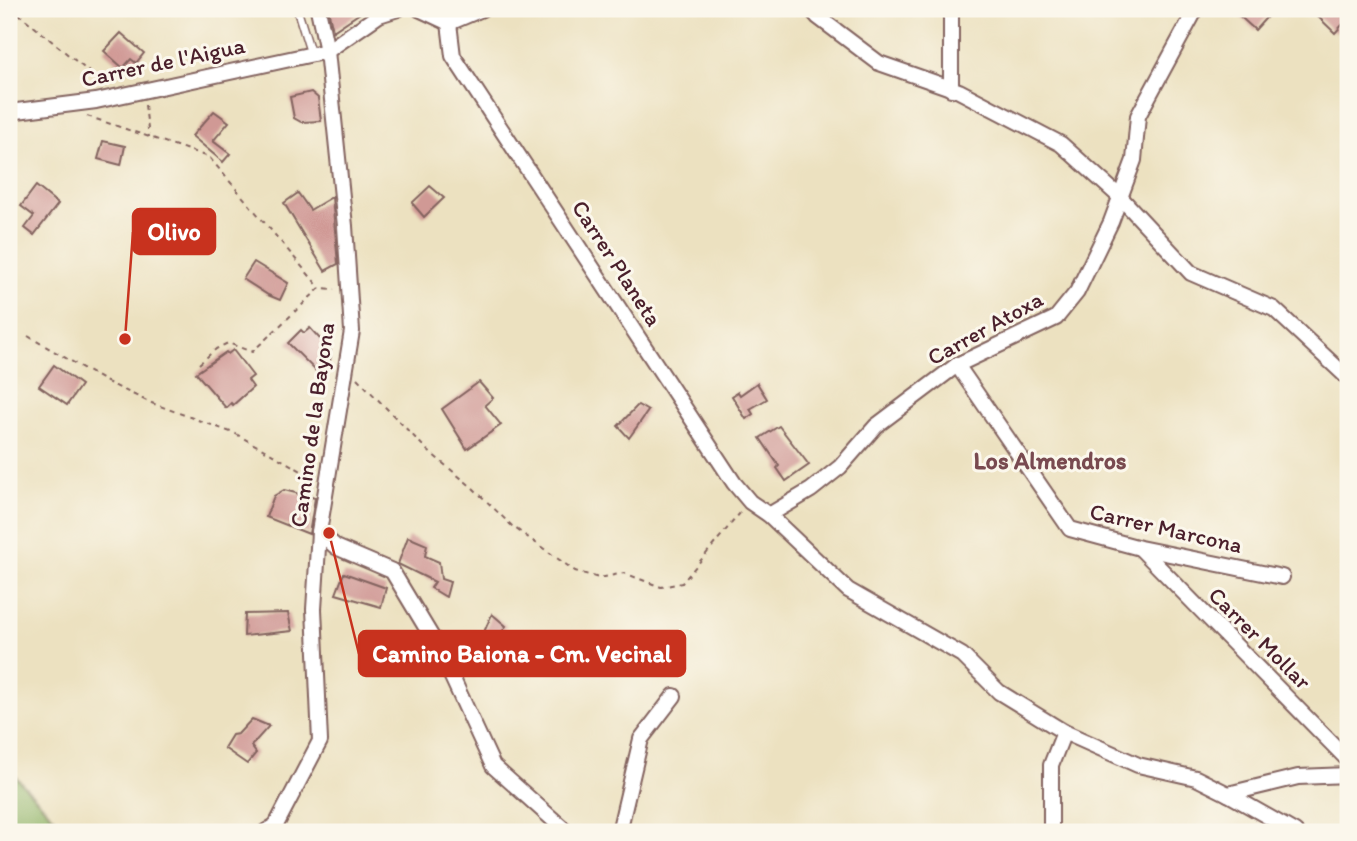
<svg xmlns="http://www.w3.org/2000/svg" width="1357" height="841" font-family="Itim,sans-serif">
<style>
.forest{fill:#91b468;stroke:#6e6a4a;stroke-width:2}
.building{fill:#d09995}
.lines{fill:none;stroke-linecap:round;stroke-linejoin:round}
.service-casing{stroke:#83635f;stroke-width:10}
.minor-casing{stroke:#83635f;stroke-width:18}
.path{stroke:#83635f;stroke-width:2;stroke-dasharray:5 5;stroke-linecap:butt}
.service{stroke:#fff;stroke-width:7}
.minor{stroke:#fff;stroke-width:14}
.labels{text-anchor:middle;dominant-baseline:central;stroke-width:6;stroke-linejoin:round;paint-order:stroke}
.street-label{font-size:23px;fill:#4a1f2b;stroke:#fbf7ec}
.neighbourhood-label{font-size:24px;font-weight:bold;fill:#794a50;stroke:#fbf7ec}
.leader{fill:none;stroke:#c8321e;stroke-width:2.5}
.callout-dot{fill:#c8321e;stroke:#fbf7ec;stroke-width:2.5}
.callout{fill:#c8321e;stroke:#c8321e;stroke-width:2.5}
.callout-label{font-size:24px;text-anchor:middle;font-weight:bold;fill:#fff}
</style>
<rect width="100%" height="100%" fill="#fbf7ec"/>
<filter id="ink" filterUnits="userSpaceOnUse"><feTurbulence type="fractalNoise" baseFrequency=".0143" numOctaves="2"/><feDisplacementMap in="SourceGraphic" scale="14" xChannelSelector="R" yChannelSelector="G"/><feConvolveMatrix kernelMatrix="1 2 1 2 8 2 1 2 1" color-interpolation-filters="sRGB"/></filter>
<filter id="wash" filterUnits="userSpaceOnUse"><feTurbulence type="fractalNoise" baseFrequency=".00686" numOctaves="4" result="noise"/><feDisplacementMap in="SourceGraphic" scale="28" xChannelSelector="R" yChannelSelector="G"/><feGaussianBlur stdDeviation="1.57" result="paint"/><feColorMatrix in="noise" values="0 0 0 0 0 0 0 0 0 0 0 0 0 0 0 0 0 1.4 0 .05"/><feComposite in="paint" operator="in"/></filter>
<g filter="url(#wash)">
<rect width="100%" height="100%" fill="#ece1c0"/>
<!-- forest -->
<path class="forest" d="M9,770L68,832H9Z"/>
<g id="blocks">
<!-- building -->
<g class="building">
<path d="M328,9H366L333,31Z"/>
<path d="M1232,9H1274L1255,30Z"/>
<path d="M1310,9H1348V28L1343,24L1335,33Z"/>
<path d="M121,33L144,53L136,63L131,59L123,68L104,51Z"/>
<path d="M311,92L318,98L321,121L301,122L294,118L290,97Z"/>
<path d="M214,111L229,122L213,141L230,154L223,162L192,136Z"/>
<path d="M103,141L125,146L121,165L98,159Z"/>
<path d="M36,186L58,204L34,235L25,228L34,216L21,206Z"/>
<path d="M430,186L444,198L424,217L412,203Z"/>
<path d="M298,193L310,210L332,197L338,264L325,271L284,203Z"/>
<path d="M254,262L288,283L280,300L268,295L243,279Z"/>
<path d="M310,328L331,351L330,361L317,372L288,343L301,330L304,333Z"/>
<path d="M233,350L253,376L248,380L253,387L233,405L231,403L226,408L196,373L226,352L228,354Z"/>
<path d="M54,365L81,385L67,405L39,386Z"/>
<path d="M479,382L493,398L485,405L501,425L467,449L442,409Z"/>
<path d="M757,383L767,399L750,409L753,414L746,419L732,396L738,392L740,395Z"/>
<path d="M638,405L648,411L629,438L618,426Z"/>
<path d="M779,426L809,465L786,481L777,468L779,466L760,438Z"/>
<path d="M284,490L315,498L309,534L266,517L274,496Z"/>
<path d="M408,537L427,545L425,556L439,562L441,579L450,582L446,597L431,588L435,582L398,564Z"/>
<path d="M344,573L386,588L381,607L336,594Z"/>
<path d="M288,613L292,631L244,636L245,614Z"/>
<path d="M492,614L506,626L496,641L484,632Z"/>
<path d="M252,719L269,726L251,746L256,753L247,764L224,748L232,735L238,734Z"/>
</g>
</g>
</g>
<g filter="url(#ink)">
<use href="#blocks" fill-opacity="0" stroke="#83635f" stroke-width="2"/>
<g class="lines">
<!-- service casing -->
<g class="service-casing">
<path id="service" d="M297,9L311,54"/>
</g>
<!-- minor casing -->
<g class="minor-casing">
<g id="minor">
<path d="M419,9L449,23L482,9"/>
<path d="M811,9L818,17L879,63L959,91L1061,144L1120,197L1191,273L1274,309L1348,378"/>
<path d="M449,23L453,56L734,483L750,502L769,515L848,590L962,655L999,692L1064,732L1051,765V832"/>
<path d="M951,89V9"/>
<path d="M9,112L96,101L327,51L379,15L398,9"/>
<path d="M957,365L1070,529L1140,548L1282,577"/>
<path d="M769,515L811,490L840,467L876,426L957,365L1056,318L1077,292L1111,222L1134,160L1138,116L1196,9"/>
<path d="M319,532L336,547L392,571L439,649L493,766L567,832"/>
<path d="M1141,549L1348,760"/>
<path d="M1064,732L1138,765L1196,778L1228,794L1295,832"/>
<path d="M1228,794L1298,777L1348,775"/>
<path d="M265,832L276,825L320,741L314,609L319,532L352,331L345,226L327,51L318,9"/>
<path d="M619,832L641,739L674,696"/>
</g>
</g>
<!-- path -->
<g class="path">
<path d="M9,9L19,14L106,86"/>
<path d="M145,105L149,137"/>
<path d="M87,116L209,157L320,288"/>
<path d="M28,336L105,381L149,402L236,434L314,478"/>
<path d="M199,364L216,349L228,343L252,352L320,288L335,289"/>
<path d="M357,378L427,450L473,488L512,526L575,571L599,578L624,573L661,587L682,583L740,513"/>
</g>
<!-- service -->
<use href="#service" class="service"/>
<!-- minor -->
<use href="#minor" class="minor"/>
</g>
</g>
<g class="labels">
<!-- street labels -->
<g class="street-label">
<text transform="translate(163 62) rotate(-12)">Carrer de l'Aigua</text>
<text transform="translate(617 263) rotate(57)">Carrer Planeta</text>
<text transform="translate(985 328) rotate(-29)">Carrer Atoxa</text>
<text transform="translate(312 425) rotate(-82)">Camino de la Bayona</text>
<text transform="translate(1166 528) rotate(13)">Carrer Marcona</text>
<text transform="translate(1260 638) rotate(45)">Carrer Mollar</text>
</g>
<!-- neighbourhood labels -->
<g class="neighbourhood-label">
<text x="1050" y="460">Los Almendros</text>
</g>
</g>
<!-- callouts -->
<path class="leader" d="M125 339L133 232M329 533L359 654"/>
<g class="callout-dot">
<circle cx="125" cy="339" r="7"/>
<circle cx="329" cy="533" r="7"/>
</g>
<g class="callout">
<rect x="133" y="209" width="82" height="45" rx="7"/>
<rect x="359" y="631" width="326" height="45" rx="7"/>
</g>
<g class="callout-label">
<text x="174" y="240">Olivo</text>
<text x="522" y="662">Camino Baiona - Cm. Vecinal</text>
</g>
<!-- margin -->
<rect width="1357" height="841" fill="none" stroke="#fbf7ec" stroke-width="35"/>
</svg>
